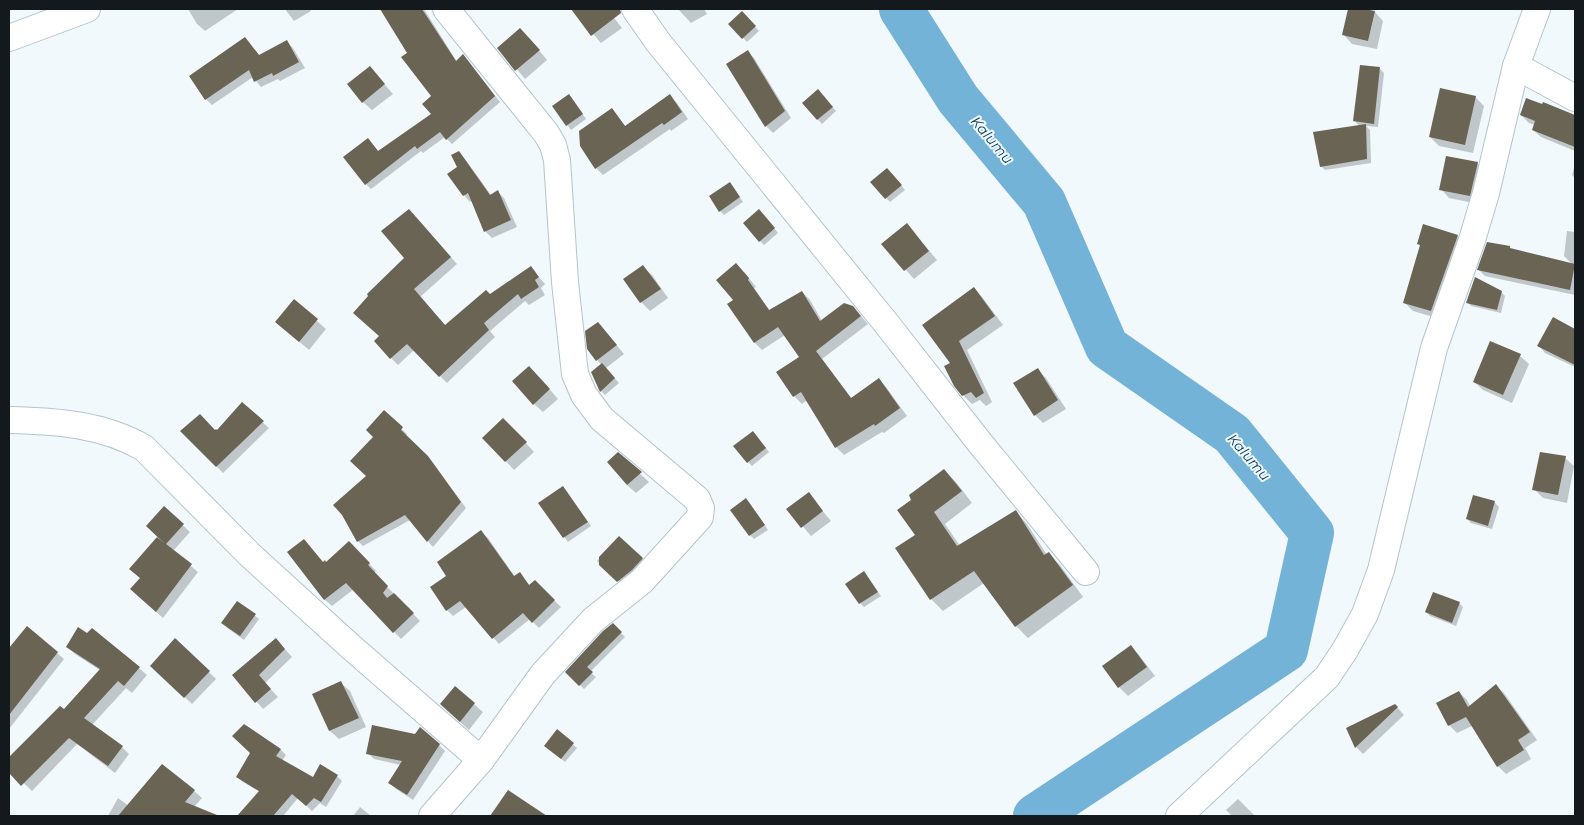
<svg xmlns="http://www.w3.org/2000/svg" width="1584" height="825" font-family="Montserrat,sans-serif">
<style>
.shadow{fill:#0003}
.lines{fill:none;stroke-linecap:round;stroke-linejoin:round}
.river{stroke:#74b3d8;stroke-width:44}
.building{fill:#6a6455}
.minor-casing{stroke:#b2c4cf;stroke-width:28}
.minor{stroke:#fff;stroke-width:26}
.labels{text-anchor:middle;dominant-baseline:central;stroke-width:4;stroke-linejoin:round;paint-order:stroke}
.water-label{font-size:14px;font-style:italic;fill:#0b405a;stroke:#f1f9fd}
</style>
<rect width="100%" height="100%" fill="#f1f9fd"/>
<!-- shadow -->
<g class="shadow">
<path d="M188,9H238L205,31L197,24Z"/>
<path d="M285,9H309L311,11L294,21Z"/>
<path d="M384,9H424L457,62L468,61L500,102L452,144L445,137L423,153L421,151L371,189L366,184L368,139L379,152L433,115V96Z"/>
<path d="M587,9H607L622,28L601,43L578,16Z"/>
<path d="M678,9H704L707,14L691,23Z"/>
<path d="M1350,9H1359L1375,12L1383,21L1377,49L1352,44L1344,35Z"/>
<path d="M742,13L759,31L747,42L730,24Z"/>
<path d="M245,38L260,56L287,42L293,48L305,68L280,81L278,79L261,87L253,77L212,105L206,99Z"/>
<path d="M529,38L547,60L525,79L499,48Z"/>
<path d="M748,52L754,58L791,118L773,133L766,126L727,64Z"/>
<path d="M370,68L393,94L372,110L363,102Z"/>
<path d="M1380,69L1384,73L1378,127L1366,126L1370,130L1371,163L1325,170L1321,166L1360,126L1354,121Z"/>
<path d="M822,95L836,111L822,124L804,104Z"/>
<path d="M670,96L677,103L688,119L671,131L670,129L603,175L596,168L581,146L612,110L626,127Z"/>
<path d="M1475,97L1484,106L1473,153L1439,146L1430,137Z"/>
<path d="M573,100L586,119L571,130L554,106Z"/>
<path d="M1543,103L1575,116V151L1541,137L1533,130L1535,125L1529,123L1521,115L1543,105Z"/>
<path d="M459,152L465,159L491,195L497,191L504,198L517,227L492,238L485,231L472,201L470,202L464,195L458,167Z"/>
<path d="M1477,163L1486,172L1478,204L1449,198L1441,189Z"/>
<path d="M1575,164V178L1572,175Z"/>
<path d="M891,173L905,190L890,202L886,198Z"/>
<path d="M733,187L743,202L724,215L720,211Z"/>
<path d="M763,215L778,233L764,245L760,241Z"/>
<path d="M416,217L457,264L420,297L446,326L531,268L545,284L541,288L545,295L529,305L525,301L490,331L495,337L447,383L414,350L398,365L391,358L381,337L406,258Z"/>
<path d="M907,225L937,260L914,279L883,244Z"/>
<path d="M1567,231L1575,232V295L1485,276L1479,270L1511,250L1573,265L1564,256Z"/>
<path d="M1457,236L1466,245L1440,319L1413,311L1404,302L1421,246L1418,244Z"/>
<path d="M643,267L652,275L668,298L650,311L641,302L625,279Z"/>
<path d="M744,272L756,287L754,288L770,311L802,292L810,300L822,321L861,316L868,324L822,359L852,399L878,379L886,387L907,416L884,433L882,432L844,455L836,447L806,401L802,404L794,396L801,357L785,335L762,350L754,342L735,300Z"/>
<path d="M974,288L982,297L1003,325L967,350L992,402L986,406L980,400L972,404L963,395L952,363Z"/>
<path d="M1501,292L1505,296L1501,313L1471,306L1467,302Z"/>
<path d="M294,301L326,329L309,350L276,322Z"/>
<path d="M598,323L624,354L606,368L619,383L605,395L601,391L592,373L602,365L597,360Z"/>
<path d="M1572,329L1575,332V367L1545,353L1539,346Z"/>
<path d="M1520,356L1529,364L1512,403L1483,390L1474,382Z"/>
<path d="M1037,369L1046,378L1066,409L1043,423L1035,415Z"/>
<path d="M538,376L558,399L543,412L534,404Z"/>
<path d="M242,404L269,428L223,473L182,431L217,432Z"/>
<path d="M384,412L407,434L405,436L433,463L466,508L433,547L410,520L363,546L358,541L375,437Z"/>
<path d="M512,428L534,452L514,470L484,438Z"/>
<path d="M757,437L769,452L752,466L748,462Z"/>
<path d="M618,454L649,482L636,493L627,485Z"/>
<path d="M1565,458L1574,466L1567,503L1543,498L1534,489Z"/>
<path d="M944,470L956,482L972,503L945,524L960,546L1016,512L1027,524L1047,555L1048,554L1060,565L1083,597L1028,638L1016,626L984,583L943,611L931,599L897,549L917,535L913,500Z"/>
<path d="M563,488L591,526L568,542L540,504Z"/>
<path d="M808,494L831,521L811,536L788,509Z"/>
<path d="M1474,496L1495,503L1499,507L1492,529L1471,523L1467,519Z"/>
<path d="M750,504L768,530L754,539L750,535Z"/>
<path d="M164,508L190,532L173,551L198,572L163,618L138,596L141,578L165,543Z"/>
<path d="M481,532L488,538L515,577L519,574L530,586L535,582L561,607L539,628L530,619L499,644L466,607L453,616L447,610L448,576Z"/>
<path d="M619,537L651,567L627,589L597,561Z"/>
<path d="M356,549L376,571L374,573L420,621L401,639L354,589L332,606L324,599L323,563H326Z"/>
<path d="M864,573L881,596L864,607L860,603Z"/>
<path d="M238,602L259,619L244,640L226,627Z"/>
<path d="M1459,603L1463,607L1456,626L1430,616L1426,612Z"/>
<path d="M613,625L625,637L590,672L596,677L584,689L567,672Z"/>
<path d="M27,628L64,659L9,729V650Z"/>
<path d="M93,629L147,675L132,693L126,688L92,725L122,747L129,754L115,773L77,744L32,791L9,769V759L60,707L64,711L101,671L75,654L67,647L88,634Z"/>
<path d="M175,639L216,679L192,704L159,673Z"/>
<path d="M283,647L292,657L265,683L278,697L263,709L233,675Z"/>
<path d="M1131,647L1139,655L1155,676L1128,696L1119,687Z"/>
<path d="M341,683L350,691L366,727L339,739L330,731L314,695Z"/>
<path d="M1496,686L1504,693L1537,740L1525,748L1531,759L1506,774L1498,766L1472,726L1457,733L1449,725L1459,692L1467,700L1470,706Z"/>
<path d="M455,688L483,712L469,730L450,713Z"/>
<path d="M1395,705L1404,715L1363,754L1356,747Z"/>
<path d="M244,726L281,750L286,755L282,761L313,779L337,776L342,781L326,807L320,803L312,811L298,798L283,816H253L245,809L260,792L243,782L237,777L251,753Z"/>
<path d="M557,731L577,748L565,762L545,746Z"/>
<path d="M439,745L445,751L413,800L396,789L390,783L401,765L374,759L368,753Z"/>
<path d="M194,791L202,798L194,807L216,816H108L118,798L129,806Z"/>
<path d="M1238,799L1255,816H1232L1226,810Z"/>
<path d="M360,807L371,816H353Z"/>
</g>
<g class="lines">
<!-- river -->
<path class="river" d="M901,9L958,99L1044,202L1107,347L1232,434L1312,533L1286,650L1035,816"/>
</g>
<!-- building -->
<g class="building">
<path d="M380,9H422L456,61L463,54L495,96L446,140L440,132L417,149L415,146L365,185L343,157L368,138L378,151L431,114L422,104L431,96L401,57L407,53Z"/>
<path d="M571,9H620L621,13L591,36Z"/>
<path d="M1348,9H1364L1375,11L1368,41L1342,35Z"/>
<path d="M742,11L756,26L742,39L728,24Z"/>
<path d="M520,28L540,50L515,71L497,48Z"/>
<path d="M245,37L259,55L287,40L299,62L273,76L272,73L254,82L249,70L205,100L189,76Z"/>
<path d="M748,50L785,111L765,127L726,64Z"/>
<path d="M1360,65L1380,67L1374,124L1353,121Z"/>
<path d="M370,66L385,84L362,103L347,84Z"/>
<path d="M1440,88L1476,96L1465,145L1429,137Z"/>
<path d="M818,89L833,107L817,120L802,103Z"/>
<path d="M569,94L583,114L566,126L552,106Z"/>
<path d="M670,94L682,112L664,125L662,123L595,169L580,146L579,131L612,108L625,126Z"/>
<path d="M1526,98L1542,104L1543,102L1575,115V147L1532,130L1535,121L1520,115Z"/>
<path d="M1366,124L1367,159L1320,167L1313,132Z"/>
<path d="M459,151L490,195L498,190L511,220L484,232L468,193L463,196L447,174L457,167L451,155Z"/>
<path d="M1446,156L1478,162L1470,196L1439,190Z"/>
<path d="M887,168L902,185L885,199L870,182Z"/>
<path d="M730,182L740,197L719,212L709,196Z"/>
<path d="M409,209L451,257L414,289L445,325L486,290L490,294L531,266L539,277L535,280L539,287L521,299L518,294L484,323L489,330L439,377L407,344L390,359L374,341L379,336L353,313L368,296L367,294L404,258L381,231Z"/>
<path d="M759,209L775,228L759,242L743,223Z"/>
<path d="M907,223L929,251L904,271L881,244Z"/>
<path d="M1423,224L1458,235L1431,311L1403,303L1420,245L1417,244Z"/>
<path d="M1487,242L1510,246V248L1575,264L1570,290L1477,270Z"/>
<path d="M736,263L749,278L748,280L769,310L802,291L820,321L844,303L853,306L861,316L816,351L851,398L879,378L900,408L875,426L874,424L835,448L801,392L793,397L776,372L799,357L778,327L754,343L727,304L733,300L716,280Z"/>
<path d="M643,265L661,289L640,303L623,279Z"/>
<path d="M1475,277L1502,291L1497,310L1466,303Z"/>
<path d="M974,287L995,316L959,341L984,393L976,398L971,392L962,396L954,386L944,366L950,363L922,325Z"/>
<path d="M294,299L318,319L299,342L275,322Z"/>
<path d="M1553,317L1575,329V365L1537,346Z"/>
<path d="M598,322L617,345L596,361L587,349L585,331Z"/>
<path d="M1490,341L1521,354L1503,395L1473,382Z"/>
<path d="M602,363L615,378L600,392L591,372Z"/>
<path d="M529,366L550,389L533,405L512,381Z"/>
<path d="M1038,368L1058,400L1034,416L1013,383Z"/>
<path d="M242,402L264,421L216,467L180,431L200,414L215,430L216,429L217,430Z"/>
<path d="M384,410L403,427L401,430L428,456L461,502L427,542L405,515L357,542L342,515L333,505L366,476L350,461L373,437L366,430Z"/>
<path d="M503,418L527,442L505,462L482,438Z"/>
<path d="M753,431L766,448L747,463L733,446Z"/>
<path d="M618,452L642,472L627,485L607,462Z"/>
<path d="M1540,452L1566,456L1558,495L1532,490Z"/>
<path d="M944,469L962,491L934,512L957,546L1016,510L1044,555L1049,552L1073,585L1015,627L974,571L930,600L895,548L915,535L897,510L911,500L909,495Z"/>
<path d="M563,486L588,522L563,538L538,503Z"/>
<path d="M809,492L823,511L801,528L786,509Z"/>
<path d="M1473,495L1495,501L1488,526L1466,519Z"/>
<path d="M746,498L765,525L749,536L730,510Z"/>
<path d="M164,506L184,524L166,544L192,564L156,612L130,589L140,578L129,569L157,537L165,544L146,526Z"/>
<path d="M481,530L514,576L520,572L529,585L535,580L555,600L532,623L523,613L492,639L460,601L446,611L430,587L446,576L437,562Z"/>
<path d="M619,536L643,558L632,570L617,582L599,565V557Z"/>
<path d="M304,539L323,562L325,560L326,562L349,541L370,563L368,565L388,586L383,593L387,598L394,593L414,613L393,633L346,583L324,600L287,552Z"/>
<path d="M864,571L878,592L859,604L845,584Z"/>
<path d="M1433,592L1460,602L1452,623L1425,612Z"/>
<path d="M237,601L256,614L240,636L221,623Z"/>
<path d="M613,623L622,632L587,667L593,672L579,686L565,672L603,631Z"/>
<path d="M27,626L58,652L9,715V648Z"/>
<path d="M78,627L87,633L92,628L140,667L124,686L118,681L84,718L123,746L108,766L69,738L21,786L9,773V757L60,706L64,709L100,669L66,647Z"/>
<path d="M175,638L210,671L184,698L150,666Z"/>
<path d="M276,638L285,649L259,675L271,689L255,703L232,675Z"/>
<path d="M1131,645L1147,667L1118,688L1102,666Z"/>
<path d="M341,681L359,718L329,731L312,694Z"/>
<path d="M1496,684L1530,732L1518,740L1524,750L1497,767L1466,717L1448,726L1436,703L1459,691L1468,707Z"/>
<path d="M455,686L475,703L460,722L440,704Z"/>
<path d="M1395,704L1398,707L1355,748L1346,728Z"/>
<path d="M244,724L281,749L276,756L313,777L320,764L338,775L321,802L314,798L306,806L292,794L273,816H237L259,791L236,777L250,753L232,736Z"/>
<path d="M372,725L415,734L420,727L440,744L407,795L388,783L402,761L366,754Z"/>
<path d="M557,729L574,743L561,759L544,746Z"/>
<path d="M162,764L195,790L185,802L217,815V816H118Z"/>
<path d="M508,790L547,816H490Z"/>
</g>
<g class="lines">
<!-- minor casing -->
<g class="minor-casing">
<g id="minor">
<path d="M635,9L658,42L886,323L980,443L1086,572"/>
<path d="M9,38L87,9"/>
<path d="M1516,66L1575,98"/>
<path d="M9,420C55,421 103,424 144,448L249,554L351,647L481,760"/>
<path d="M432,816L481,760L543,674L593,620L642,581L700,517L701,508L697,499L602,419L584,395L575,374L565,282L557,160L553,145L546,133L446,9"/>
<path d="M1179,816L1327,677L1345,650L1365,614L1381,570L1434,348L1472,240L1486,193L1516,66L1537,9"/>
</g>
</g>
<!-- minor -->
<use href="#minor" class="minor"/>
</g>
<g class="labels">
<!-- water labels -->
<g class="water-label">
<text transform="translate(992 140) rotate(50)">Kalumu</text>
<text transform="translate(1249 457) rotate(49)">Kalumu</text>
</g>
</g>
<!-- border -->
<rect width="1584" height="825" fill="none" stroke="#13191d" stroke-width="20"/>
</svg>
